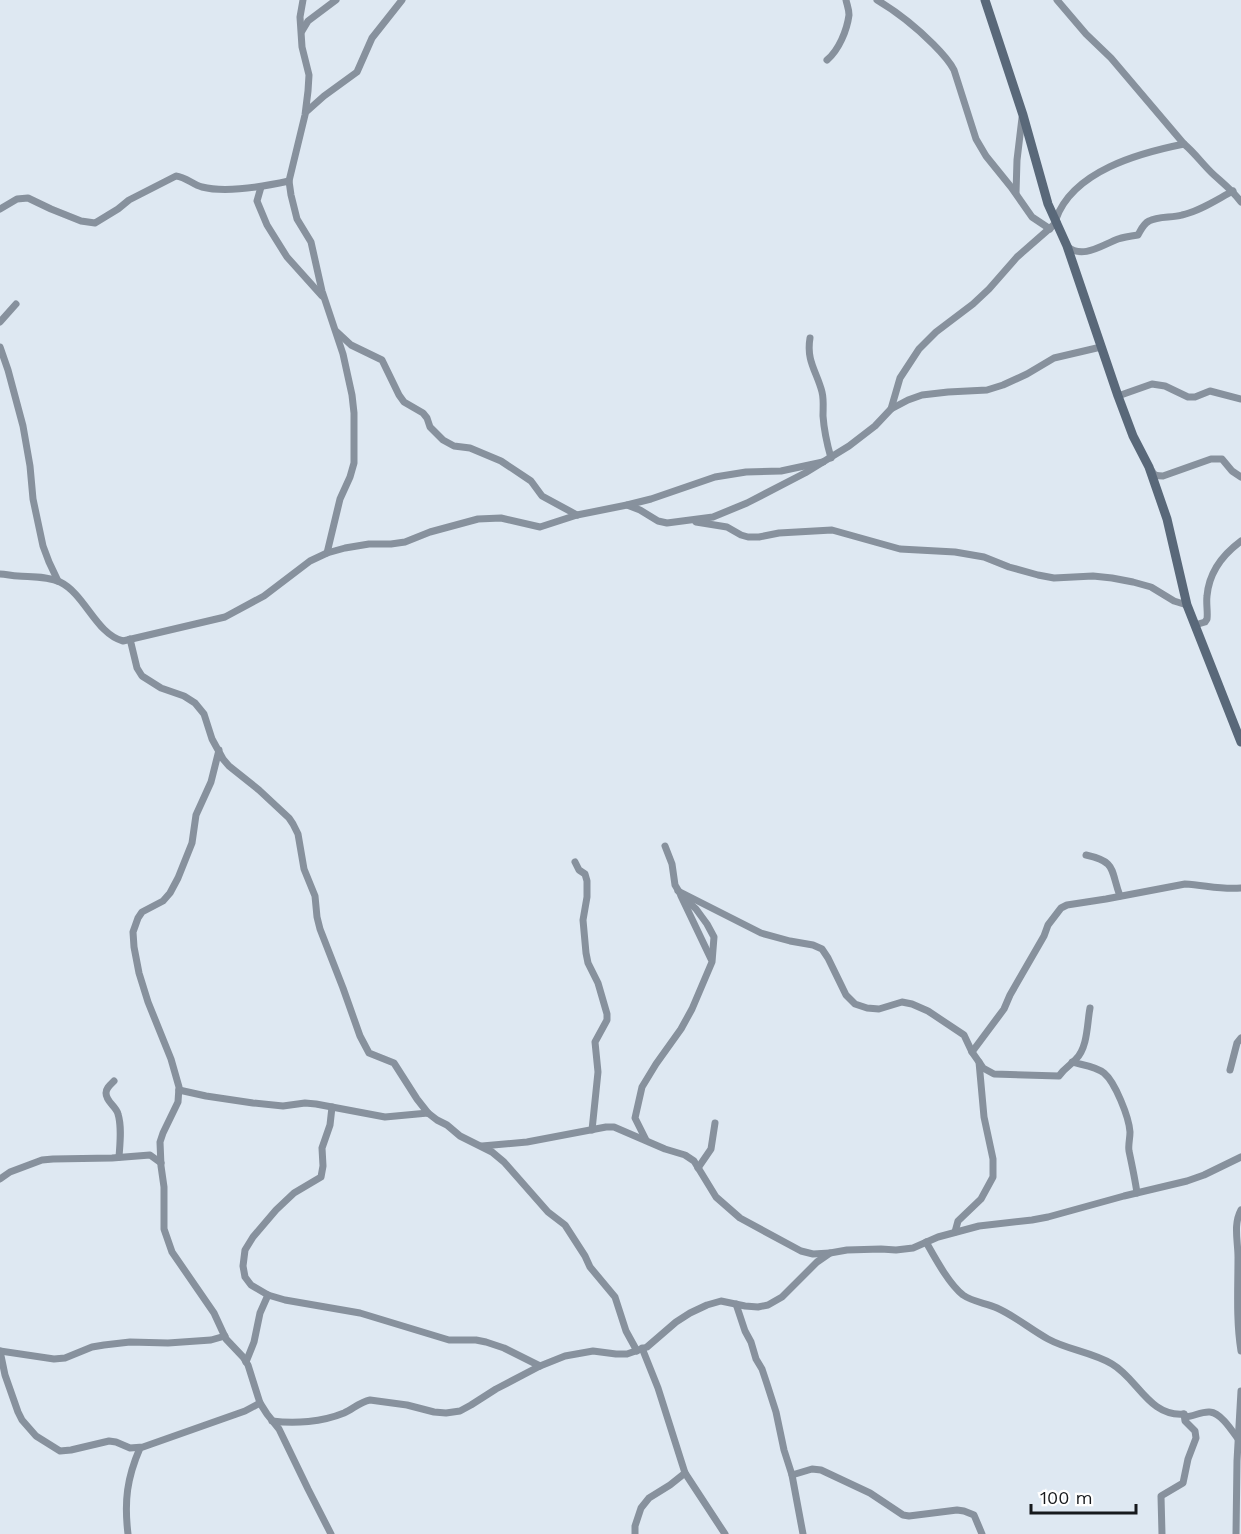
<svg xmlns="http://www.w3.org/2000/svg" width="1241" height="1534" font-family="'Work Sans',sans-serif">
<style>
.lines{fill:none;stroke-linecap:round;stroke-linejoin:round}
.street{stroke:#87919d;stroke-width:7}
.secondary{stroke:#596879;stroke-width:9}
</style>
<rect width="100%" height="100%" fill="#dee8f2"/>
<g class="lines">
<!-- street -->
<g class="street">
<path d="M303,0L300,17L302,47L309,75L308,91L305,115L289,181L291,195L297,219L311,242L322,291L343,354L352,395L354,413V463L350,477L340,499L327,553"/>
<path d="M877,0C899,13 915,26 933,44C941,52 949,60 954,70L976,139L986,156L1011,187L1032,217L1050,229"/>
<path d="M1057,0L1086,34L1111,58L1184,144C1195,153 1203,165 1214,175C1224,184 1233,191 1241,202"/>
<path d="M302,31L308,21L336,0"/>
<path d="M827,60C839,50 847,30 849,15C849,9 847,5 846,0"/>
<path d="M306,112L324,96L357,72L372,38L402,0"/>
<path d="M261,187L257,201L267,225L287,257L322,296"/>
<path d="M1016,193L1017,160L1022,118"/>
<path d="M0,209L17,199L28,198L51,209L81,221L95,223L118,209L129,200L176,176C186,177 193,185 202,187C226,193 266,186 289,181"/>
<path d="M1056,219C1073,171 1139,153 1184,144"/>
<path d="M1067,246C1082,260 1102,245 1118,239C1124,237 1131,236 1138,235C1141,230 1143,224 1149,221C1158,216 1172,218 1182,215C1200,211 1216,200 1233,191"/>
<path d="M0,322L16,304"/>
<path d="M337,332L351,345L382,360L399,395L404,402L423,413L427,418L430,427L443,440L454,446L470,448L501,461L531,481L542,496L577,515"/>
<path d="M810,338C806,361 817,372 822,392C824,400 823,408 823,416C824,430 827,444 831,458"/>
<path d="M0,347L8,370L23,426L30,466L33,499L43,546L49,562L58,581"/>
<path d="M1118,396L1152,384L1165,386L1188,397H1195L1210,391L1241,399"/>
<path d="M891,409L908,400L922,395L948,392L987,390L1003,385L1027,374L1054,358L1101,347"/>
<path d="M1152,471C1154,476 1158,476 1163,476L1211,459H1222L1232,471L1241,477"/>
<path d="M627,505L640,510L658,521L667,523L713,517L747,503L805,473L849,446L875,426L891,409L900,378L919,349L936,332L973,304L989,289L1017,257L1057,222"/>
<path d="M696,522L727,527L741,535L748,537H759L779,533L832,530L900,549L955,552L984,557L1009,567L1038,575L1054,578L1093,576L1112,578L1133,582L1151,587L1174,601L1187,605"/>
<path d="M0,574C6,574 12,576 18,576C32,577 47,576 60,582C85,594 96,634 123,641L225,617L264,596L310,561L327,553L345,548L369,544H391L405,542L430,532L478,519L501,518L540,527L577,515L627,505L651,499L715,477L746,472L781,471L823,462"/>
<path d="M1195,625L1205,622L1207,619C1208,612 1206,604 1207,596C1209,572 1222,555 1241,541"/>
<path d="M130,639L137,668L142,676L161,688L184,696L195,703L204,714L212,739L223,759L229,766L259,790L289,818L293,824L298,834L304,869L315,896L317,917L320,929L343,988L360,1036L369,1053L394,1063L417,1099L428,1113"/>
<path d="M219,750L211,782L196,815L192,843L178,878L170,893L163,901L142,912L138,918L133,932L134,947L139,973L148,1002L171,1059L179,1087L178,1102L163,1133L160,1142L161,1166L164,1187V1229L172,1252L214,1313L226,1339L243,1357L248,1365L260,1403L267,1414L279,1429L308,1489L331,1534"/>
<path d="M1086,855C1117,862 1110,869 1120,896"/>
<path d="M575,862L579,870L585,874L587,881V897L583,920L586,953L588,963L598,983L607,1014V1020L595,1042L598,1072L592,1130"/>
<path d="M678,891L761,933L790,941L813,945L822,949L828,958L846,995L855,1004L867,1008L879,1009L902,1002L912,1004L928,1011L964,1035L972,1052L979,1062L984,1117L993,1159V1177L981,1199L958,1221L955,1232"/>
<path d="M681,896L711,959"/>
<path d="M972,1052L1004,1009L1010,995L1044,936L1048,925L1061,908L1067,905L1106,899L1185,884C1205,885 1221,890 1241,888"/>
<path d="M979,1062L983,1068L994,1074L1059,1076C1065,1067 1070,1066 1076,1059C1088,1047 1087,1023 1090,1008"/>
<path d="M1072,1062C1082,1065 1095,1066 1104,1073C1115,1082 1129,1117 1130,1132C1130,1139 1128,1145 1129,1151C1132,1165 1135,1179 1137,1193"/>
<path d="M1230,1070L1237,1043L1241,1038"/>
<path d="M114,1081C110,1085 106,1088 106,1093C106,1102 116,1106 118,1114C122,1127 120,1143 119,1157"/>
<path d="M179,1090L206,1096L253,1103L283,1106L305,1103L316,1104L385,1117L428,1113L437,1120L447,1125L460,1136L492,1152L504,1162L548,1212L565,1225L585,1256L590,1267L615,1297L626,1331L637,1351"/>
<path d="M332,1107L330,1125L322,1148L323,1166L321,1177L294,1193L276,1210L253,1237L245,1250L243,1266L245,1277L251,1285L268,1295L285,1300L360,1313L449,1340H476L486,1342L504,1348L540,1366"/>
<path d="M646,1140L635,1118L642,1087L656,1064L681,1029L692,1009L712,962L714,937L707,924L696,909L681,895L675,885L672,864L665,846"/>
<path d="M482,1146L527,1142L606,1127H614L665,1149L685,1155L694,1161L716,1197L740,1218L801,1251L813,1254L830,1253"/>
<path d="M698,1168L711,1149L715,1123"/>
<path d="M0,1179L10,1172L42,1160L53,1159L112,1158L150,1155L161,1163"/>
<path d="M1241,1210C1233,1225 1238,1241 1238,1257C1238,1288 1236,1320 1241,1351"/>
<path d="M926,1242C935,1258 949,1284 963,1295C973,1302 986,1303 997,1308C1015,1316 1030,1329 1048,1339C1068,1350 1092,1352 1112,1364C1138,1379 1149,1417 1184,1414L1186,1417C1194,1416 1203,1411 1210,1412C1222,1413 1234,1434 1241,1443"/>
<path d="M736,1304L745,1331L751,1342L756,1359L762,1369L767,1384L776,1412L784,1450L792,1475L803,1534"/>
<path d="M642,1348L658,1388L685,1473L725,1534"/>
<path d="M0,1351L5,1375L18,1412L22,1420L36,1436L60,1451L71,1450L109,1441L116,1442L130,1448L143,1447L245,1411L260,1403"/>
<path d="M0,1351L54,1359L65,1358L92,1347L104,1345L130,1342L168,1343L211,1340L225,1336"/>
<path d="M246,1362L254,1342L260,1313L268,1295"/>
<path d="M272,1421C295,1424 322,1422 344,1413C353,1409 360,1402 370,1400L407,1405L434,1412L446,1413L460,1411L471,1405L496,1389L540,1366L565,1356L593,1351L616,1354H627L647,1347L676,1322L690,1313L707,1305L721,1301L745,1306L758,1307L768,1305L782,1297L817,1262L830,1253L847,1250L881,1249L896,1250L913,1248L938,1237L979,1226L1032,1220L1048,1217L1124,1196L1187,1181L1204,1175L1241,1157"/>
<path d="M792,1475L812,1469L821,1470L870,1493L903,1515L909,1516L957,1510L964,1511L974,1515L982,1534"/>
<path d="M128,1534C124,1501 127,1478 140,1448"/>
<path d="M635,1534V1526L641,1508L649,1498L670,1485L685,1473"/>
<path d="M1162,1534L1161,1496L1183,1483L1188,1459L1196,1438L1195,1431L1185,1421L1184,1414"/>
<path d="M1236,1534L1237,1461L1241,1391"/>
</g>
<!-- secondary -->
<path class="secondary" d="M985,0L1023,115L1048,204L1067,246L1118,396L1133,436L1149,467L1167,519L1187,605L1241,742"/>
</g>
<!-- scale -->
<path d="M1031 1504v9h105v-9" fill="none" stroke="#16191d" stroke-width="3"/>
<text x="1040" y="1504" font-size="18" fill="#16191d" stroke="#ffffff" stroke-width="4.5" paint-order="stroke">100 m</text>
</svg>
